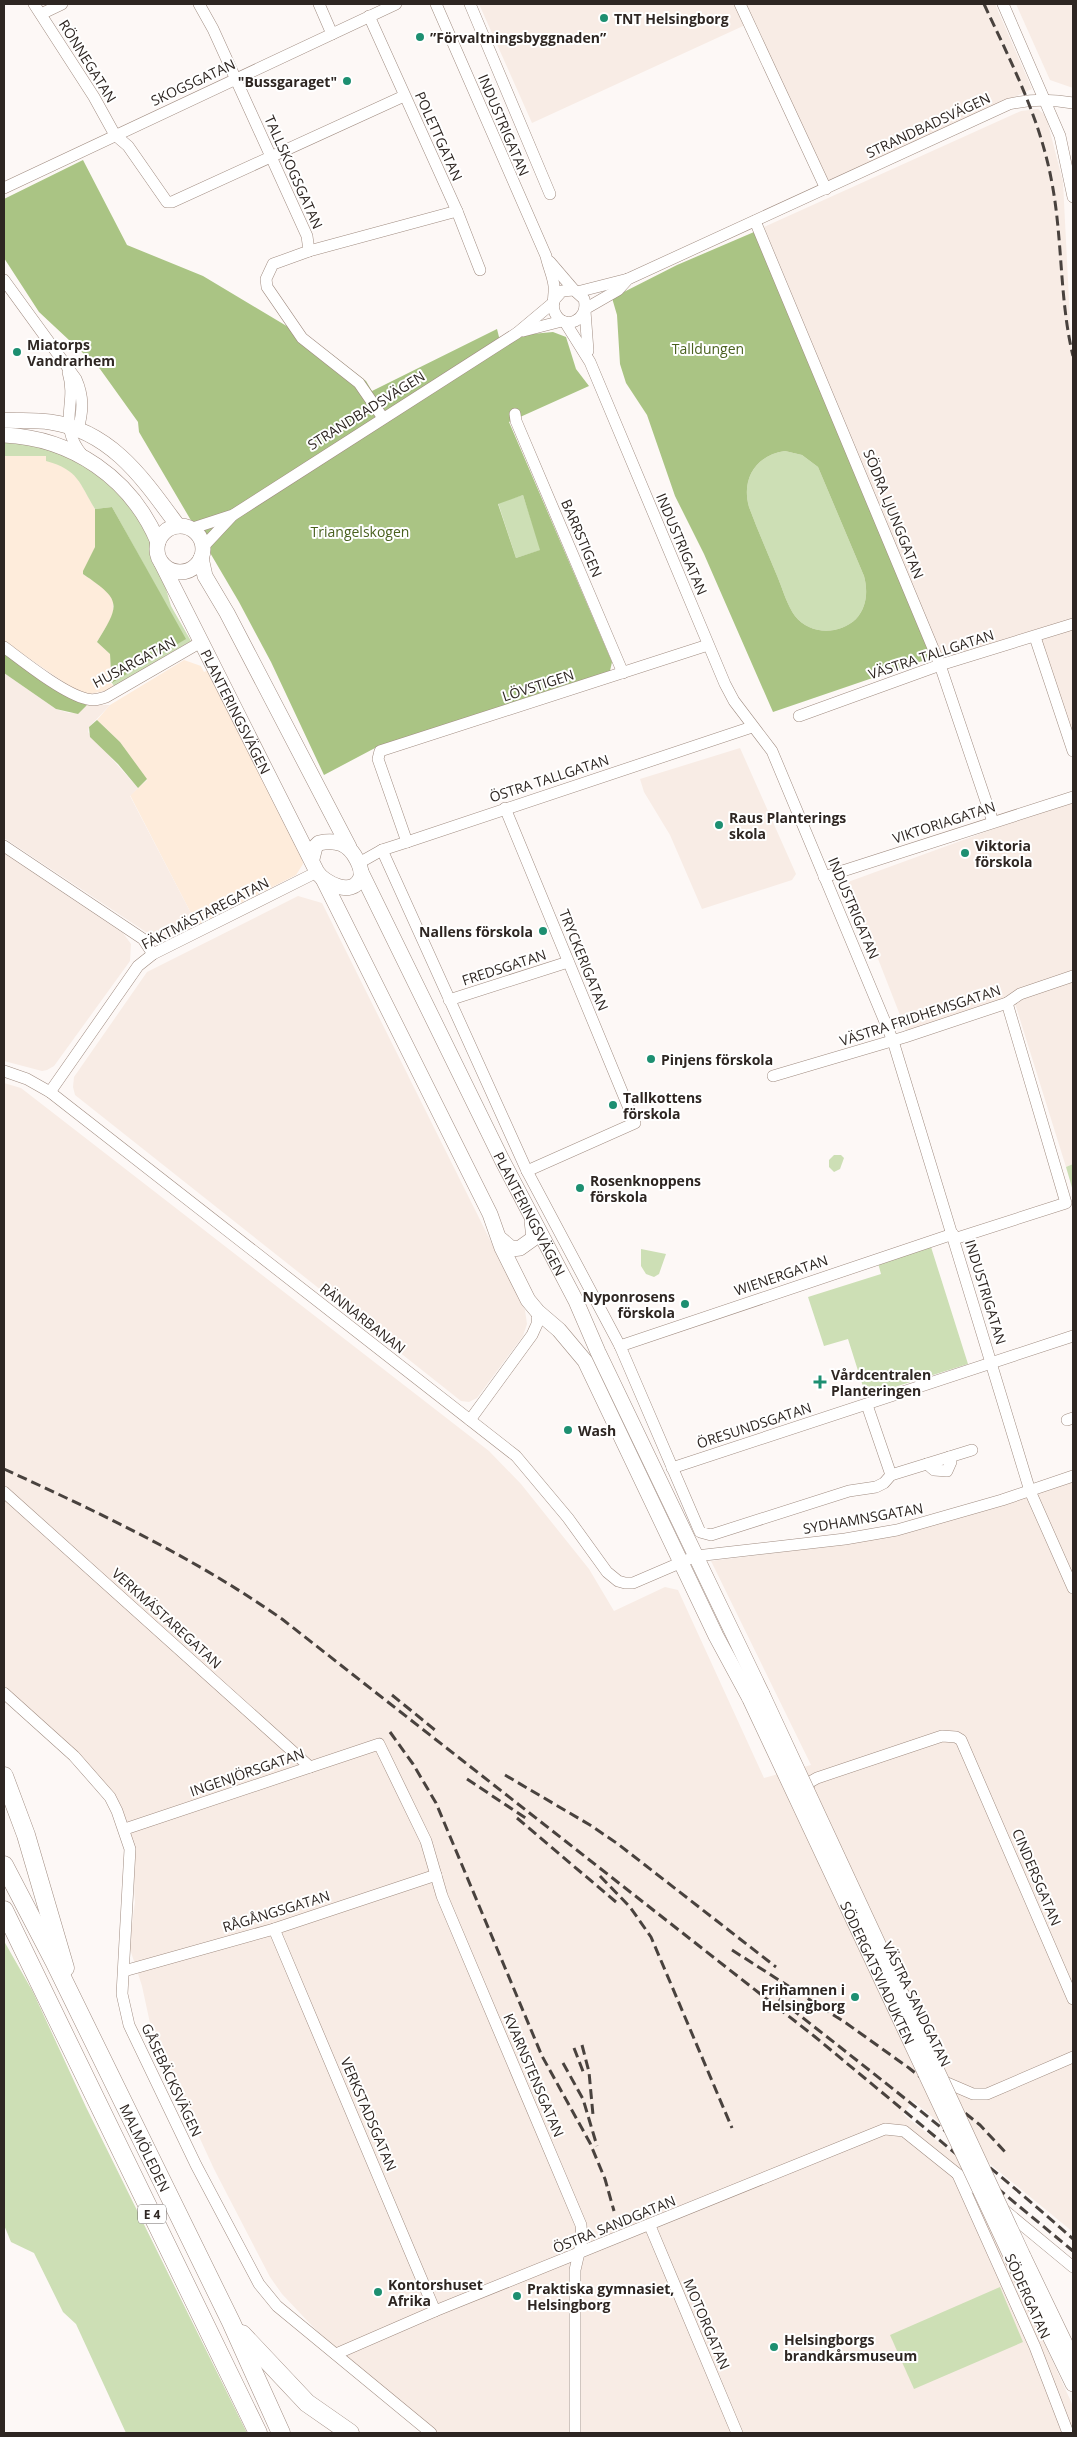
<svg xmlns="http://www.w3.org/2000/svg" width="1077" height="2437" font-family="'Open Sans',sans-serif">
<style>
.commercial{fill:#feecdb}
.built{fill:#f8ece5}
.green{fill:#cddfb5}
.forest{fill:#aac484;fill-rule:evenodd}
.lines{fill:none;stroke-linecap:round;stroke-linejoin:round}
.minor-casing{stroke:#a08c81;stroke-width:12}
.major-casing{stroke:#a08c81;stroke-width:16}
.highway-casing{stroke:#a08c81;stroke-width:19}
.minor{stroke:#fff;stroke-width:11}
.major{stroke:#fff;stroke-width:15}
.highway{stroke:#fff;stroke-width:18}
.rail{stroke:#49423e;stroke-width:3;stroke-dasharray:10 5;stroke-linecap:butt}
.major-bridge-casing{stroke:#a08c81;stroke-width:16;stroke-linecap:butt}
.major-bridge{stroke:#fff;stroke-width:15}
.poi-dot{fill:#1d8f71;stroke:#fff;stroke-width:2}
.labels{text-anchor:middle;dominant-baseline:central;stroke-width:4;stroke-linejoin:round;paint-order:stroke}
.shield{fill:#fff;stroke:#6d6764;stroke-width:1}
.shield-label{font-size:12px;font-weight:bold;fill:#2e2622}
.poi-label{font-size:14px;font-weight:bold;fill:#2e2622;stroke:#fff;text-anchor:start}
.street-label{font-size:14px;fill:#2e2622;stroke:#fff}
.park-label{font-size:14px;fill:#4a611f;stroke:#fff}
</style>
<rect width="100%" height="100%" fill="#fdf8f6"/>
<!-- commercial -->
<g class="commercial">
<path d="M4,456H46L76,475L95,509V547L83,574L108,591L113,598V615L97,642L110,654L111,672L108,681L114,686L109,690L90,694L78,692L4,641Z"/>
<path d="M184,660L201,666L204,672L209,670L302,857L303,864L296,875L197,925L130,795L147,780L120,742L97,720L110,705Z"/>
</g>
<!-- built -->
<g class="built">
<path d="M479,4H995L1032,89L828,181L754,21L532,123Z"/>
<path d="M1016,4H1073V88L1050,80Z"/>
<path d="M1038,109L1046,116L1063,182L1073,379V619L944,663L764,227L1021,111Z"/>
<path d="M1073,628V744L1039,640Z"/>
<path d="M4,673L56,709L69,713H78L87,705H110L89,727L88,732L138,788L130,796L197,925L170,937L155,938L4,838Z"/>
<path d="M740,748L796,874L792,880L702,909L670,835L644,792L640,779Z"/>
<path d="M1073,800V1164L1066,1167L1013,997L907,1033L848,882Z"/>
<path d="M4,853L123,933L131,944L130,961L54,1066L47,1070L42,1071L4,1061Z"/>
<path d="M298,896L322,903L525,1310L527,1324L523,1336L477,1398L469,1402L461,1401L75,1095L73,1087L74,1077L147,972Z"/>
<path d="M4,1083L21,1088L489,1451L521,1484L589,1569L614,1611L665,1587L678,1590L764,1778L811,1765L711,1561L846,1544L1073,1480V2232L913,2101L903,2114L961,2160L1073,2406V2433H437L335,2350L282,2294L270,2277L214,2169L153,2037L142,1986L129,1946L135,1902L132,1849L112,1796L4,1700Z"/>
</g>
<!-- green -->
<g class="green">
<path d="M4,440L28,442L82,462L121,495L143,525L158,562L171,606L191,641L114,686L112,683L185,639L112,507L95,509C79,483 79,470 46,461V456H4Z"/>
<path d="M785,451L802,455L818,467L864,576C868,591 867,607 856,619C839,635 810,635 795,616C787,605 783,590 778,578C768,554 758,531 749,507C741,479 756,455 785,451Z"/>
<path d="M523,495L541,550L516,558L498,503Z"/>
<path d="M834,1155H841L844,1158L840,1169L834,1172L829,1167V1160Z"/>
<path d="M1073,1164V1191L1066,1167Z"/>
<path d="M931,1247L968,1364L866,1396L848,1339L824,1346L808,1297L881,1274L878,1263Z"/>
<path d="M641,1249L666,1254L659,1274L654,1277L646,1274L641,1266Z"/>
<path d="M4,1941L33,1992L86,2107L247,2433H126L76,2324L63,2312L34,2253L11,2242L4,2225Z"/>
<path d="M1000,2287L1023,2342L914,2389L890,2335Z"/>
</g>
<!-- forest -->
<g class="forest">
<path d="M83,160L127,245L203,276L325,349L366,381L372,391L497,329L499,337L553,332L566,337L576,369L589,386L509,422L612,662L610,671L375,748L324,775L271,662L239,602L139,432L138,422L100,369L39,312L4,258V199ZM523,495L540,550L516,558L498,504Z"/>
<path d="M754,232L934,657L773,712L704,554L675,496L647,415L626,383L620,364L617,315L612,298L677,265ZM785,451L802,455L818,467L864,576C868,591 867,607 856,619C839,635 810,635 795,616C787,605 783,590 778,578C768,554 758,531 749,507C741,479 756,455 785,451Z"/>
<path d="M112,507L186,639L112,683L108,681L111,672L110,654L97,642C121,603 121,600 83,574V571L95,547V509Z"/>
<path d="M4,654L72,699L87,705L78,714L56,709L4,673Z"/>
<path d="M97,720L120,742L147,779L138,788L118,764L90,737L89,727Z"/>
</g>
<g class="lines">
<!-- minor casing -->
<g class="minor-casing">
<g id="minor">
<path d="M34,4L94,97L115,135L128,146L167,202H172L404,96"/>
<path d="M199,4L213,29L307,236L309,251L273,264L266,279L267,287L302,338L359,383L383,418"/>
<path d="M319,4L332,34"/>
<path d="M436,4L546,256C548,266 553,276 554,286C555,295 551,305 555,313C564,332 590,320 584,299L574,290L562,291L554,300"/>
<path d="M470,4L550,194"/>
<path d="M740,4L826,189"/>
<path d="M1003,4L1060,136L1073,197"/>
<path d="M41,14L62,4"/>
<path d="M369,16L457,211L480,270"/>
<path d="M4,188L396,4"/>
<path d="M755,221L940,665L993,822"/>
<path d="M309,251L457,211"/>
<path d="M550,262L574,290"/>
<path d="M4,280L76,379C84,397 83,411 78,430"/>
<path d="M577,292L628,279"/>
<path d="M585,309L618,290L628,279L1009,104C1031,99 1051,99 1073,103"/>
<path d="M585,311L588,351"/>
<path d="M565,322L590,362L725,684L734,701L772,751L893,1041L1030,1491L1073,1588"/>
<path d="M523,331L562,321"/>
<path d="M68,372C78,406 56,423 83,456"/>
<path d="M515,414L516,421L623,673"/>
<path d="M190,529L233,515L517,333L554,302"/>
<path d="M203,547L232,516"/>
<path d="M1035,637L1073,751"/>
<path d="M4,647C24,662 64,694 87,699C94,701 100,699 106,697L201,642"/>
<path d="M799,716L940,665L1073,624"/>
<path d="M505,808L635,1123L527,1171"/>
<path d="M407,842L378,759L380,751L708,645"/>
<path d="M4,846L143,939L153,954"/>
<path d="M382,850L527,1171L620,1346L700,1532L711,1535L849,1491L876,1487L884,1483L891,1475L972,1450"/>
<path d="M359,863L382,850L407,842L752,727"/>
<path d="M824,877L1073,797"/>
<path d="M449,1000L568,962"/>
<path d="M4,1071L27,1079L50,1092L516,1456L568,1518L607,1572L618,1581L625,1583H633L696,1556L845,1539L897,1530L1002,1500L1073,1476"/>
<path d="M773,1076L905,1037L1007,1003L1020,994L1073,976"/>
<path d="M50,1092L138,966L153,954L317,872"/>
<path d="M954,1239L1066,1203L1007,1003"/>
<path d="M620,1346L953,1234"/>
<path d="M867,1405L891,1475"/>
<path d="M470,1420L532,1335L537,1324L538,1312"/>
<path d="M1067,1420L1073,1418"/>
<path d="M927,1464L934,1470L947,1471L951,1462L949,1457"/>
<path d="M672,1468L1073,1336"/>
<path d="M4,1492L310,1767"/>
<path d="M4,1693L74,1756L110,1797L117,1811L130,1849L122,1994L129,2025L196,2165L259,2284L277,2306L431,2433"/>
<path d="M805,1795L810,1782L817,1778L942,1736L956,1737L961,1740L1073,1999"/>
<path d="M125,1829L379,1744L426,1841L442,1896L581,2225L582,2240L575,2270V2433"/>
<path d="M274,1929L435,2311"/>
<path d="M124,1971L274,1929L436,1875"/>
<path d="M938,2079L973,2094H987L1073,2057"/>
<path d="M958,2175L1035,2347L1068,2433"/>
<path d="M1003,2209L1073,2267"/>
<path d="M650,2226L737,2433"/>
<path d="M336,2354L435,2311L885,2129L904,2131L980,2192"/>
</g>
</g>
<!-- major casing -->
<g class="major-casing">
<g id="major">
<path d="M4,420C19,421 35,420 50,422C112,431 144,480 178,526"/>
<path d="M4,435C72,438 131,478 158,542"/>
<circle cx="180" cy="549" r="23"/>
<path d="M201,558L205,576L227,613L349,847"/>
<path id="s1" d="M162,564L317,872C324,883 352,897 360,879C363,873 360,866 357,860C349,844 337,839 319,843L315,847L312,859"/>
<path id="s2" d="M361,872L502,1160L576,1301L598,1352L762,1694"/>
<path d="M323,879L490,1214L502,1248L528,1300L538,1312L559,1330L585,1361L716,1636L750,1699"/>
<path d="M499,1238L512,1249L520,1248L534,1238L532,1221"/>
<path d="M1023,2256L1073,2360"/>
<path d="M1013,2260L1073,2384"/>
</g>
</g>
<!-- highway casing -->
<g class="highway-casing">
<g id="highway">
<path d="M4,1776L26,1835L65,1968"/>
<path id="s3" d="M4,1865L54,1961L231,2322L281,2433"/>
<path d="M4,1910L258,2433"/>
<path d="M242,2334L307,2403L350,2433"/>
</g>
</g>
<!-- minor -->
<use href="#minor" class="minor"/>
<!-- major -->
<use href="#major" class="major"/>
<!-- highway -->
<use href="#highway" class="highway"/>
<!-- rail -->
<g class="rail">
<path d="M984,4C1010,60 1039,116 1051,178C1063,237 1059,298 1073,356"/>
<path d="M4,1469C100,1513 195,1558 282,1619L814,2036L1073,2251"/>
<path d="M392,1695L435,1730"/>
<path d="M390,1732L413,1764L436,1803L542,2056L590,2143L605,2179L614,2211"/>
<path d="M505,1775L590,1825L618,1844L776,1967"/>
<path d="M467,1779L527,1819"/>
<path d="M517,1818L616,1902"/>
<path d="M600,1876L630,1907L651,1937L732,2128"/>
<path d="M732,1950L846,2023L909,2068L980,2125L1007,2154"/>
<path d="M779,1999C879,2078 979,2155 1073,2239"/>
<path d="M582,2045L589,2072L593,2115"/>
<path d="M574,2048L584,2074"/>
<path d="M563,2063L583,2099L597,2146"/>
</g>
<!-- major-bridge casing -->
<g class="major-bridge-casing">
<g id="major-bridge">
<path d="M762,1694L1023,2256"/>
<path id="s4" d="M750,1699L1013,2260"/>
</g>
</g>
<!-- major-bridge -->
<use href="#major-bridge" class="major-bridge"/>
</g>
<!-- markers -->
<g class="poi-dot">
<circle cx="604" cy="18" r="5"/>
<circle cx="420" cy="37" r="5"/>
<circle cx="347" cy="81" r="5"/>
<circle cx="17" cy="352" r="5"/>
<circle cx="719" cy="825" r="5"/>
<circle cx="965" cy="853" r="5"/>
<circle cx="543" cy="931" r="5"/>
<circle cx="651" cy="1059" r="5"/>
<circle cx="613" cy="1105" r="5"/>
<circle cx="580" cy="1188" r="5"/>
<circle cx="685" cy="1304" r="5"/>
<path d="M817.5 1374.5h5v5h5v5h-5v5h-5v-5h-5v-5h5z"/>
<circle cx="568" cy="1430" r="5"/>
<circle cx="855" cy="1997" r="5"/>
<circle cx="378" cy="2292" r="5"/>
<circle cx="517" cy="2296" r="5"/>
<circle cx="774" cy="2347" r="5"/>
</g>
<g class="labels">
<!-- shield labels -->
<rect class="shield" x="138" y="2204.5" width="28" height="19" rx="4"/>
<g class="shield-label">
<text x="152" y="2214">E 4</text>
</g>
<!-- poi labels -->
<g class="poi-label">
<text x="614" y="18">TNT Helsingborg</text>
<text x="430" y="37">”Förvaltningsbyggnaden”</text>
<text x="337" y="81" text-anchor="end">"Bussgaraget"</text>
<text x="27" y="344">Miatorps<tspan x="27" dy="16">Vandrarhem</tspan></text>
<text x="729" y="817">Raus Planterings<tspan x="729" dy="16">skola</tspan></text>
<text x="975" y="845">Viktoria<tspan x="975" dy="16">förskola</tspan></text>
<text x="533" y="931" text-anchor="end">Nallens förskola</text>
<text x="661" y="1059">Pinjens förskola</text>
<text x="623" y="1097">Tallkottens<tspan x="623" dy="16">förskola</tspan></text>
<text x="590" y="1180">Rosenknoppens<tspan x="590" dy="16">förskola</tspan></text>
<text x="675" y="1296" text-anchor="end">Nyponrosens<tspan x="675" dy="16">förskola</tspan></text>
<text x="831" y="1374">Vårdcentralen<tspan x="831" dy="16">Planteringen</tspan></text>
<text x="578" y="1430">Wash</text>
<text x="845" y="1989" text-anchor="end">Frihamnen i<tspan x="845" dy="16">Helsingborg</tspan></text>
<text x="388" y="2284">Kontorshuset<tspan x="388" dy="16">Afrika</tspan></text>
<text x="527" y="2288">Praktiska gymnasiet,<tspan x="527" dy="16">Helsingborg</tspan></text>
<text x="784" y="2339">Helsingborgs<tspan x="784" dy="16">brandkårsmuseum</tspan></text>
</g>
<!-- street labels -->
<g class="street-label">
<text transform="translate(88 61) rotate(58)">RÖNNEGATAN</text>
<text transform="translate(193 82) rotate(-25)">SKOGSGATAN</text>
<text transform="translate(504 125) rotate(67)">INDUSTRIGATAN</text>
<text transform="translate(928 125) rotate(-25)">STRANDBADSVÄGEN</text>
<text transform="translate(439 136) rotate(66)">POLETTGATAN</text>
<text transform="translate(294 172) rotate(66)">TALLSKOGSGATAN</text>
<text transform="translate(366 410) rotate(-32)">STRANDBADSVÄGEN</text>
<text transform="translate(894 514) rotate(68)">SÖDRA LJUNGGATAN</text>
<text transform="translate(582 538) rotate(67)">BARRSTIGEN</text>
<text transform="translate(682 544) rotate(67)">INDUSTRIGATAN</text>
<text transform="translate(931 654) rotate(-18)">VÄSTRA TALLGATAN</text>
<text transform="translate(134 662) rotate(-28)">HUSARGATAN</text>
<text transform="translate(538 685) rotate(-18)">LÖVSTIGEN</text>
<text stroke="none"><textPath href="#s1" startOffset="165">PLANTERINGSVÄGEN</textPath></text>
<text transform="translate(549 778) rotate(-18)">ÖSTRA TALLGATAN</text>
<text transform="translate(944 822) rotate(-18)">VIKTORIAGATAN</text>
<text transform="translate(854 908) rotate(67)">INDUSTRIGATAN</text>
<text transform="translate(205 913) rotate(-27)">FÄKTMÄSTAREGATAN</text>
<text transform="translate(584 960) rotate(68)">TRYCKERIGATAN</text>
<text transform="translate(504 967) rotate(-18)">FREDSGATAN</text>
<text transform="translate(920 1015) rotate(-18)">VÄSTRA FRIDHEMSGATAN</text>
<text stroke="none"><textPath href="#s2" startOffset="381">PLANTERINGSVÄGEN</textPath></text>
<text transform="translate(781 1275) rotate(-19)">WIENERGATAN</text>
<text transform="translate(986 1292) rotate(73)">INDUSTRIGATAN</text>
<text transform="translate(363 1318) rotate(38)">RÄNNARBANAN</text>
<text transform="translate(754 1425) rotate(-18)">ÖRESUNDSGATAN</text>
<text transform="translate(863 1518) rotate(-10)">SYDHAMNSGATAN</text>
<text transform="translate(167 1618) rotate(42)">VERKMÄSTAREGATAN</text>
<text transform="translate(247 1772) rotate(-19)">INGENJÖRSGATAN</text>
<text transform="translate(1037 1877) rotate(67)">CINDERSGATAN</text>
<text transform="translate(276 1911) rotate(-17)">RÅGÅNGSGATAN</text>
<text stroke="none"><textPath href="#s4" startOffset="302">SÖDERGATSVIADUKTEN</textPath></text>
<text transform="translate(917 2004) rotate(64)">VÄSTRA SANDGATAN</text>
<text transform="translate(534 2075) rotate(67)">KVARNSTENSGATAN</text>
<text transform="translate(172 2080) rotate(65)">GÅSEBÄCKSVÄGEN</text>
<text transform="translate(369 2114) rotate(67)">VERKSTADSGATAN</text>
<text stroke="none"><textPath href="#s3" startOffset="316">MALMÖLEDEN</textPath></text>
<text transform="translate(614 2224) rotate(-22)">ÖSTRA SANDGATAN</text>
<text transform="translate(1028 2296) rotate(66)">SÖDERGATAN</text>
<text transform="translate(707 2324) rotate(67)">MOTORGATAN</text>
</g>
<!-- park labels -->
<g class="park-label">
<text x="708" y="348">Talldungen</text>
<text x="360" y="531">Triangelskogen</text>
</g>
</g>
<!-- border -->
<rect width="1077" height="2437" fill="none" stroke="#2e2622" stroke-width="10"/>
</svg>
